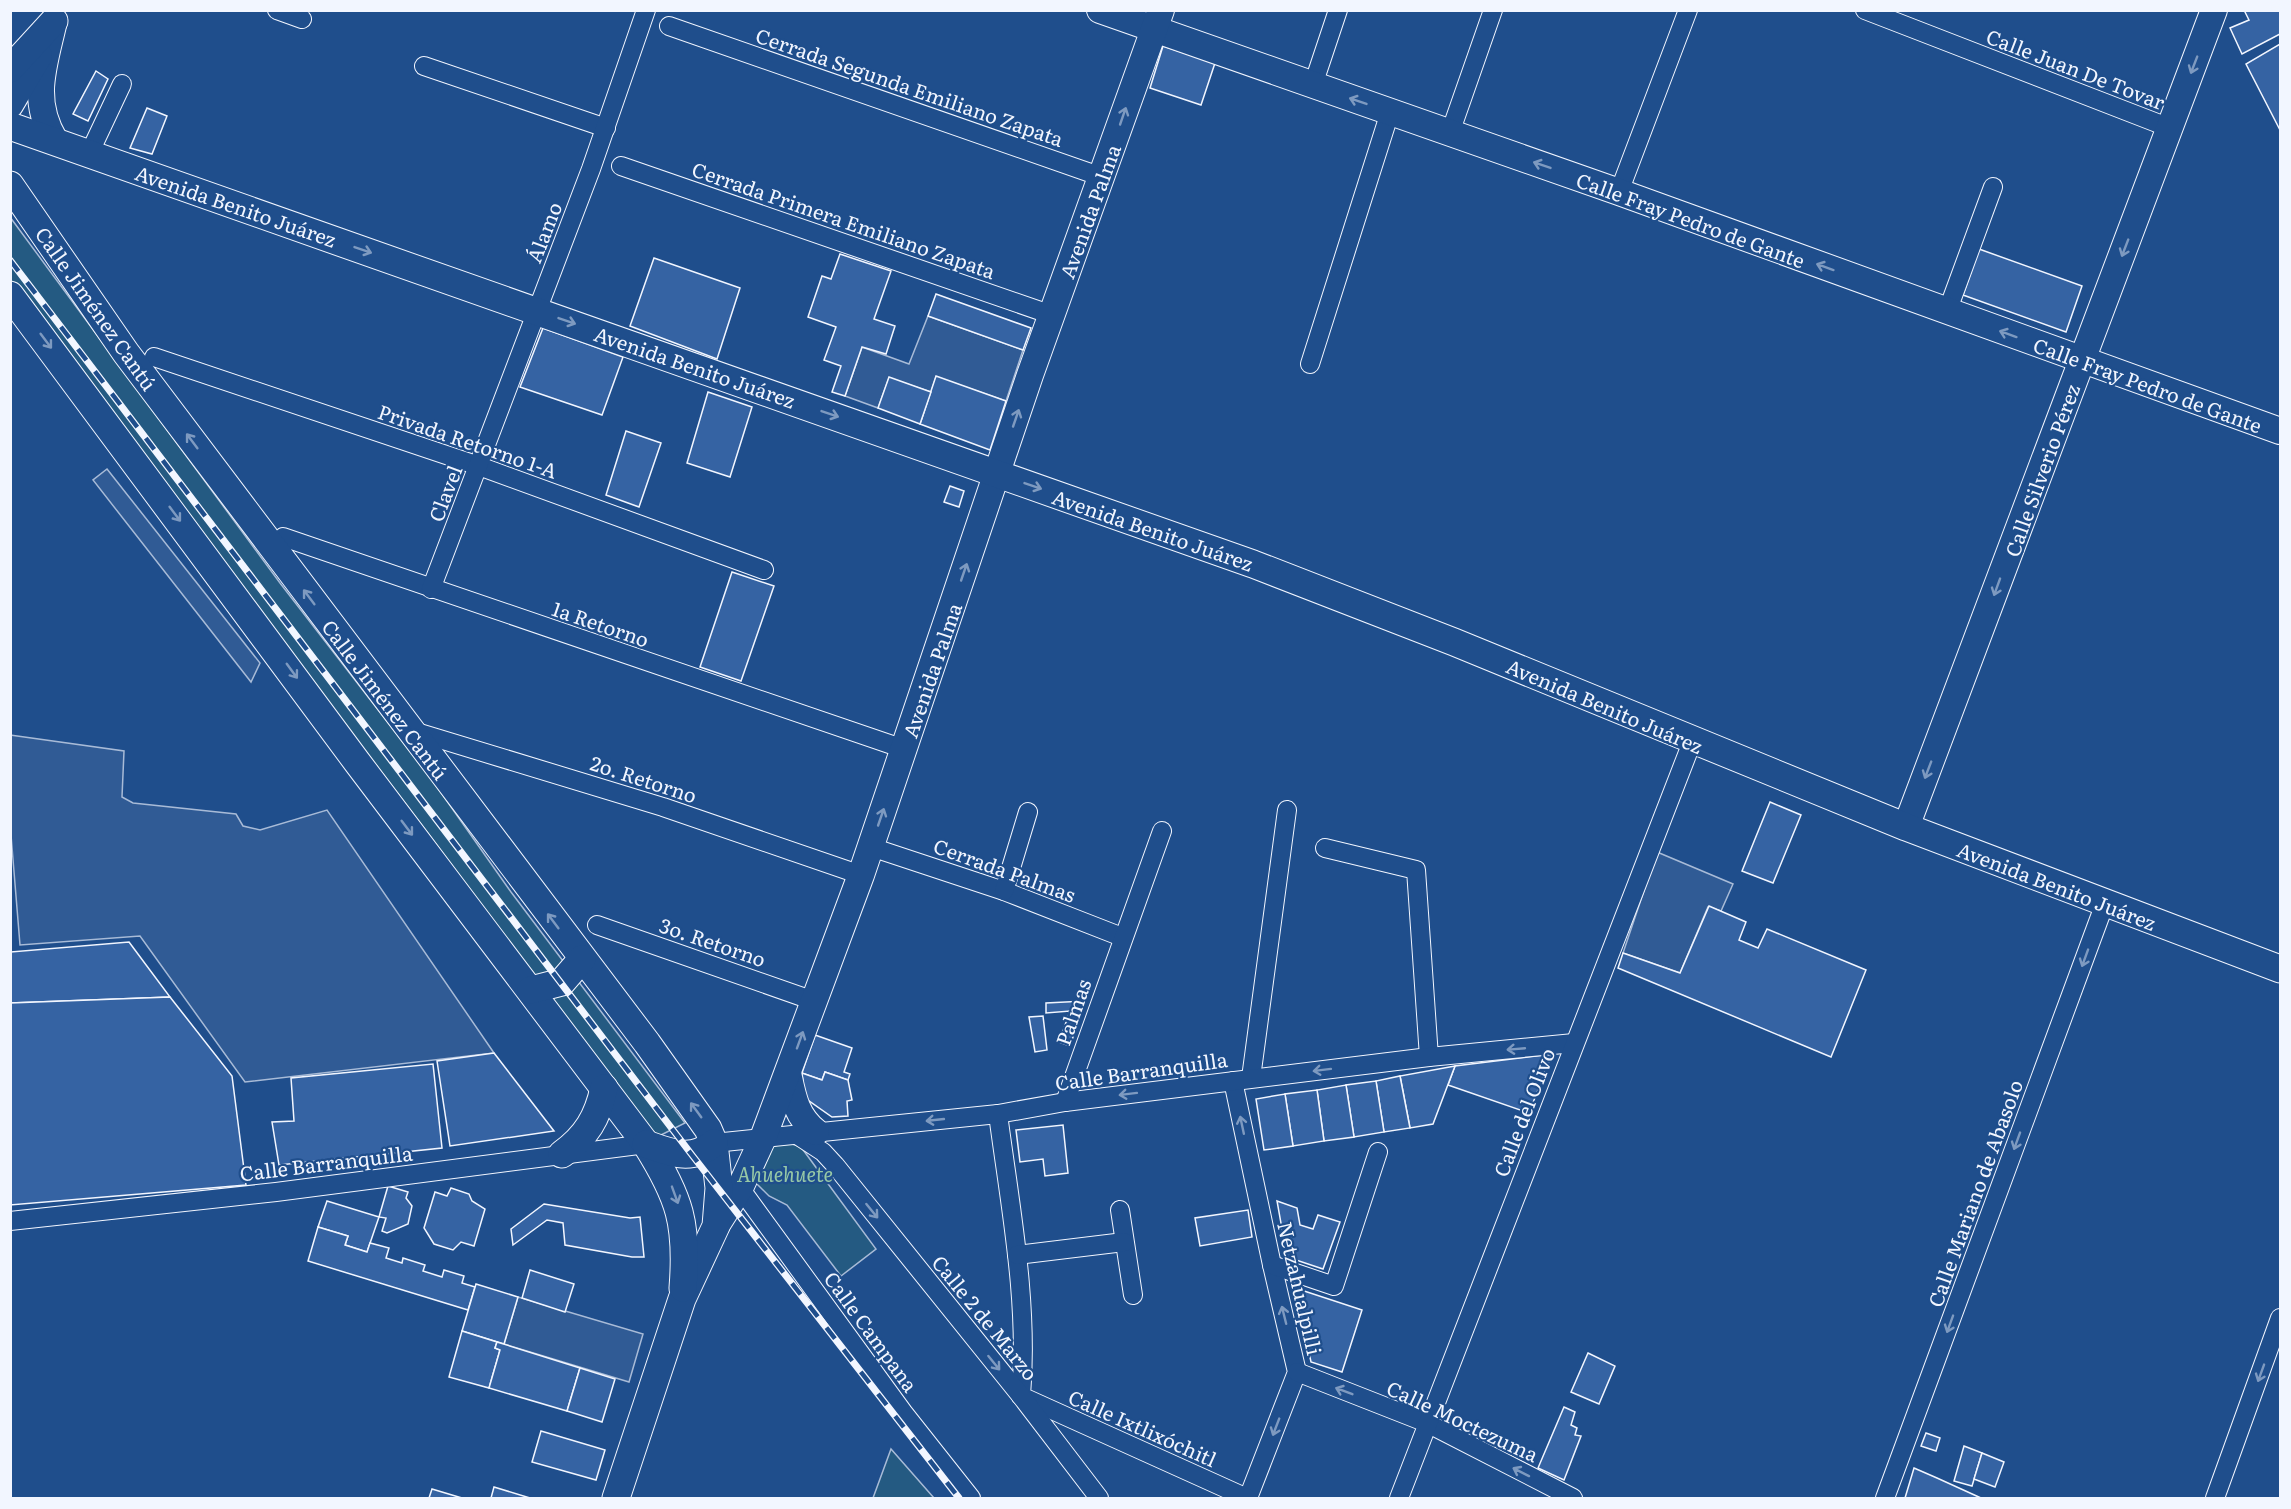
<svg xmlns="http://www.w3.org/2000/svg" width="2291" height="1509" font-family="Literata,serif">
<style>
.green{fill:#245a82;stroke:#a8bbd7;stroke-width:1.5}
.parking{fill:#305b95;stroke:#a8bbd7;stroke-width:1.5}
.building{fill:#3563a3;stroke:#f2f6ff;stroke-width:1.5}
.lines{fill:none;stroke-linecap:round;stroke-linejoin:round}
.street-casing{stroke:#f2f6ff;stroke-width:20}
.secondary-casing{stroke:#f2f6ff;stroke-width:28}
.primary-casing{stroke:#f2f6ff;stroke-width:29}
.street{stroke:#1f4e8c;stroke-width:18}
.secondary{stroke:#1f4e8c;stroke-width:26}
.primary{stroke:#1f4e8c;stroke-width:27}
.rail-casing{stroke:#f2f6ff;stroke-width:7}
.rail{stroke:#1f4e8c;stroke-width:4.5;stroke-dasharray:14;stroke-linecap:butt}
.oneway{stroke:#7e9ac0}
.labels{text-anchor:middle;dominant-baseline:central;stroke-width:4.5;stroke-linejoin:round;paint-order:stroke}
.street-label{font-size:20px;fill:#f2f6ff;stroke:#1f4e8c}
.park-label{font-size:20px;font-style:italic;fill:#97c8a6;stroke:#1f4e8c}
</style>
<rect width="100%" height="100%" fill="#1f4e8c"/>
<!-- green -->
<g class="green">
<path d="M10,217L280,583L430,777L511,892L685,1123L655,1138L424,828L11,286Z"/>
<path d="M786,1142L801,1147L876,1249L841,1276L787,1205L769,1196L755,1182L769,1148Z"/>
<path d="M891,1449L934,1498H873Z"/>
</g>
<!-- parking -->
<g class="parking">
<path d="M928,316L1023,350L1006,401L936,377L931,392L889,378L878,408L845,396L862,347L909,364Z"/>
<path d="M107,469L260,663L251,682L93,480Z"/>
<path d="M10,735L124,751L122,797L133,803L236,814L243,826L260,830L327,810L494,1053L245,1082L140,936L20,945L11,835Z"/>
<path d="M1657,852L1733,884L1721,911L1708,907L1680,973L1623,953Z"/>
<path d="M518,1297L643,1334L629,1382L504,1344Z"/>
</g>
<!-- building -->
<g class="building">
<path d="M2244,10H2280V34L2242,54L2230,28L2249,20Z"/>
<path d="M2280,44V130L2246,64Z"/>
<path d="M1163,46L1215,63L1201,105L1150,88Z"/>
<path d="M96,71L108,79L88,121L73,114Z"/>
<path d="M147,108L167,116L152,154L130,148Z"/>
<path d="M1979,249L2082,286L2066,332L1963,295Z"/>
<path d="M840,254L891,271L874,319L895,326L886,354L862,347L845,396L832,392L841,366L824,360L836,327L808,317L822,276L831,279Z"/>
<path d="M654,258L740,288L717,359L630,326Z"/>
<path d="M936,294L1031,328L1023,350L928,316Z"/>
<path d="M543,328L623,357L602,415L520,387Z"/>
<path d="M936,376L1006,401L990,450L920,424Z"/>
<path d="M889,377L931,392L920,424L878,408Z"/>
<path d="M708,392L752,407L730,477L687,463Z"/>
<path d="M626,431L661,443L639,507L606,495Z"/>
<path d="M950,486L964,491L959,507L944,502Z"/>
<path d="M732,572L774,586L741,681L700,667Z"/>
<path d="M1770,802L1801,815L1773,883L1742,871Z"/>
<path d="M1709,906L1746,922L1739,940L1758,948L1767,929L1866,970L1831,1057L1618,968L1623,953L1680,973Z"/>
<path d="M129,942L170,997L10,1003V944L11,952Z"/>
<path d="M170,997L232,1076L246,1185L10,1205V1003Z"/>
<path d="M1085,1001L1070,1046L1059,1042L1070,1011L1046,1013V1003Z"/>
<path d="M1043,1016L1047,1050L1035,1052L1029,1017Z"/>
<path d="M815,1035L852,1048L844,1072L850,1074L848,1080L825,1072L822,1080L802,1073Z"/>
<path d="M494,1053L554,1131L450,1146L437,1061Z"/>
<path d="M1552,1054L1529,1113L1448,1085L1455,1066Z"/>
<path d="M433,1064L442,1148L279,1165L272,1122L294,1121L291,1078Z"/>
<path d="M1455,1066L1433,1124L1410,1128L1400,1076Z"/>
<path d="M825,1072L848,1080L852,1100L847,1101L848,1116L832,1117L805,1098L802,1073L822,1080Z"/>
<path d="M1400,1076L1410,1128L1384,1132L1376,1081Z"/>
<path d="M1376,1081L1384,1132L1354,1137L1346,1085Z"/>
<path d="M1346,1085L1354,1137L1324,1141L1317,1090Z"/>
<path d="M1317,1090L1324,1141L1293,1146L1285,1094Z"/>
<path d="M1285,1094L1293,1146L1264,1150L1256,1099Z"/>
<path d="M1063,1125L1068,1173L1045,1176L1043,1159L1020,1162L1016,1130Z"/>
<path d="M388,1186L408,1192L406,1198L412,1206L408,1224L387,1233L382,1231L386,1218L379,1217Z"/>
<path d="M451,1188L469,1194L472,1201L485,1209L474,1246L461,1242L453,1250L434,1244L424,1228L435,1192L447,1196Z"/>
<path d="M327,1201L379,1217L367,1252L345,1245L348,1236L318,1227Z"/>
<path d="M1277,1201L1297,1208L1300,1225L1313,1229L1318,1215L1340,1222L1323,1269L1287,1257Z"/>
<path d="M544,1204L630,1218L640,1217L644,1257H632L565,1245L563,1223L547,1220L513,1245L511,1229Z"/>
<path d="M1248,1210L1252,1237L1200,1246L1195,1218Z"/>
<path d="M318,1227L348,1236L345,1245L367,1252L370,1243L389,1248L386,1258L402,1263L403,1258L425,1265L423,1271L442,1277L444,1270L464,1276L462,1283L475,1287L468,1310L308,1261Z"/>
<path d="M530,1270L574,1284L565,1312L522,1298Z"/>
<path d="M476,1284L518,1297L504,1344L462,1331Z"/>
<path d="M1295,1288L1362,1310L1342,1372L1311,1362Z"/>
<path d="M462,1331L497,1342L495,1348L500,1350L489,1388L449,1377Z"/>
<path d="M497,1342L580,1368L567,1411L489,1388L500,1350L495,1348Z"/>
<path d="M1588,1353L1615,1366L1599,1404L1571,1392Z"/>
<path d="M580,1368L615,1379L602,1422L567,1411Z"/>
<path d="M1564,1407L1575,1412L1571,1425L1577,1428L1575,1435L1581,1436L1564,1480L1538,1468Z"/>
<path d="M541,1431L605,1450L596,1480L532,1462Z"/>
<path d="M1926,1433L1940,1438L1936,1451L1921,1446Z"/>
<path d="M1964,1446L1982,1453L1972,1486L1954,1481Z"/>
<path d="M1982,1453L2004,1462L1995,1487L1974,1479Z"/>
<path d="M1914,1468L1937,1478L1981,1498H1905Z"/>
<path d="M494,1487L530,1498H491Z"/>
<path d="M432,1489L462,1498H429Z"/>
</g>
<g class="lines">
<!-- street casing -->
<g class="street-casing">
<g id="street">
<path d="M277,10L302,19"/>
<path d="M1865,10L2170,128"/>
<path d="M669,26L1102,177"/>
<path d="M424,66L606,128"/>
<path d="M1313,85L1338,10"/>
<path d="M1450,133L1493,10"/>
<path d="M89,154L122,84"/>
<path d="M621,166L1052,315"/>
<path d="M1619,192L1688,10"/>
<path d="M1947,312L1993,187"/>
<path d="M154,357L479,466L764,570"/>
<path d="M1310,364L1390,112"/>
<path d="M283,537L904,749"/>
<path d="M431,589L591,169L646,10"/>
<path d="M410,730L663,807L861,875"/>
<path d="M871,847L1004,891L1122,937"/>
<path d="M1325,848L1416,870L1429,1057"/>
<path d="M1004,891L1028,812"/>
<path d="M597,925L814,1001"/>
<path d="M1251,1078L1287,810"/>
<path d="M1233,1081L1272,1265L1297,1372L1248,1498"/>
<path d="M1065,1102L1162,831"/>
<path d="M998,1114C1010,1206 1029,1302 1021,1396L1247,1498"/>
<path d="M797,1135L823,1152L835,1165L1021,1396L1099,1498"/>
<path d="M714,1143L998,1114L1065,1102L1429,1057L1574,1043"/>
<path d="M740,1188L903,1412L971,1498"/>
<path d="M1120,1210L1133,1295"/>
<path d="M10,1221L276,1192L646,1144"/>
<path d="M1017,1255L1124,1242"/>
<path d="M1272,1265L1334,1286L1378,1152"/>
<path d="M1297,1372L1427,1423L1573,1498"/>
<path d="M1399,1498L1692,742"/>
<path d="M1885,1498L2105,903"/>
<path d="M2215,1498L2280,1318"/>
</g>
</g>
<!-- secondary casing -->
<g class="secondary-casing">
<g id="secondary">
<path d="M1100,10L1619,192L2280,431"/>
<path d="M54,21C44,66 30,99 55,141"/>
<path d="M10,105L39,56"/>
<path d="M1906,827L2214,10"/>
<path d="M788,1073C793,1097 796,1116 816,1132"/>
<path d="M716,1226L740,1188L763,1138L861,875L1030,375L1161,10"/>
</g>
</g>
<!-- primary casing -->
<g class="primary-casing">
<g id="primary">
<path d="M10,69L54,21"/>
<path d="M10,126L1253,564L1454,642L1906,827L2280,969"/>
<path d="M10,185L126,353L647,1043L708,1129L714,1143L719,1188L716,1226L682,1299L616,1498"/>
<path d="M10,295L357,762L646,1144C680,1198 688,1224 683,1288"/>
<path d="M531,990L562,982L582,959"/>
<path d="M646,1144C671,1153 692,1162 714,1143"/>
<path d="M562,1154C586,1137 598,1117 604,1088"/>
</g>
</g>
<!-- street -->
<use href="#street" class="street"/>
<!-- secondary -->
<use href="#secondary" class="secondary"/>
<!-- primary -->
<use href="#primary" class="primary"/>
<!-- rail casing -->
<g class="rail-casing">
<path id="rail" d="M10,260L692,1155L959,1498"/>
</g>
<!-- rail -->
<use href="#rail" class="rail"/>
</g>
<!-- one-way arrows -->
<defs><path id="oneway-shaft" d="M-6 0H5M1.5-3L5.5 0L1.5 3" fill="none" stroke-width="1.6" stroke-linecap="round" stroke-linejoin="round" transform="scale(1.5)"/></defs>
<g class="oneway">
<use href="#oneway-shaft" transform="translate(2194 65) rotate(111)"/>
<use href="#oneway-shaft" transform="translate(1358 101) rotate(-161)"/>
<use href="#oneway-shaft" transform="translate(1123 116) rotate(-71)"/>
<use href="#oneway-shaft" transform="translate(1542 165) rotate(-161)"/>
<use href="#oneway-shaft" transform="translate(2125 248) rotate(111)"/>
<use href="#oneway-shaft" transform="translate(363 250) rotate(19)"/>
<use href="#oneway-shaft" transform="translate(1825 267) rotate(-160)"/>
<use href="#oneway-shaft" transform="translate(567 321) rotate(19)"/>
<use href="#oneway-shaft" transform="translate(2008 334) rotate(-160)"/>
<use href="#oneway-shaft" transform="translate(46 341) rotate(53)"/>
<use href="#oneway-shaft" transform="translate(830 414) rotate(19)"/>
<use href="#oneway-shaft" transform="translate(1016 418) rotate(-71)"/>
<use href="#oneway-shaft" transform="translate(192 441) rotate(-127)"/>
<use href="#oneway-shaft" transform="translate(1033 486) rotate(19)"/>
<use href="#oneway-shaft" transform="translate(175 514) rotate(53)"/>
<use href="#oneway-shaft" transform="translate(964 572) rotate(-71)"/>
<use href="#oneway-shaft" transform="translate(1997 587) rotate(110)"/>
<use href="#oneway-shaft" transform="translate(309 597) rotate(-127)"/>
<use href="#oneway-shaft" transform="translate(292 671) rotate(54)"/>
<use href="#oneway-shaft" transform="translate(1928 770) rotate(111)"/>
<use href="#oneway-shaft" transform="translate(881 817) rotate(-71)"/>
<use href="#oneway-shaft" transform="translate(407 828) rotate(53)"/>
<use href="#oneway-shaft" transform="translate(553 921) rotate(-127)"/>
<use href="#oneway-shaft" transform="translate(2085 958) rotate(110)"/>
<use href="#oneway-shaft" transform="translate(800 1040) rotate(-70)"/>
<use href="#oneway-shaft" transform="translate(1516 1049) rotate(175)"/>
<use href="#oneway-shaft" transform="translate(1322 1070) rotate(173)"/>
<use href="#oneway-shaft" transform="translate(1128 1094) rotate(173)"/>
<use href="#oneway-shaft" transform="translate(696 1110) rotate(-126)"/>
<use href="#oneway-shaft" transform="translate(935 1120) rotate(174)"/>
<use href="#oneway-shaft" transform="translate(1242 1125) rotate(-102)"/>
<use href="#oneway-shaft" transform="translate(2017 1141) rotate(110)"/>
<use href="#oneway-shaft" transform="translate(675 1195) rotate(70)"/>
<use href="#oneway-shaft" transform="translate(872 1211) rotate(51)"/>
<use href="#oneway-shaft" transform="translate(1284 1315) rotate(-104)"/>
<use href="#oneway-shaft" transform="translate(1950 1324) rotate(110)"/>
<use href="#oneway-shaft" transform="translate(994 1363) rotate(51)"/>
<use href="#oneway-shaft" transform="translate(2261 1373) rotate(110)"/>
<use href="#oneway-shaft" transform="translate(1344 1391) rotate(-159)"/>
<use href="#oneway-shaft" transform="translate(1276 1427) rotate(111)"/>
<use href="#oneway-shaft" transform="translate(1521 1472) rotate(-153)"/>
</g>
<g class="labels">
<!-- street labels -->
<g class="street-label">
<text transform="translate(2076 68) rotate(21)">Calle Juan De Tovar</text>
<text transform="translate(910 86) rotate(19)">Cerrada Segunda Emiliano Zapata</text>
<text transform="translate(236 205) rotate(19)">Avenida Benito Juárez</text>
<text transform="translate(1089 211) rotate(-70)">Avenida Palma</text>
<text transform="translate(844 219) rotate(19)">Cerrada Primera Emiliano Zapata</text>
<text transform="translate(1691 219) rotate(20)">Calle Fray Pedro de Gante</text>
<text transform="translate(543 232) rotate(-69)">Álamo</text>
<text transform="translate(97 308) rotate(55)">Calle Jiménez Cantú</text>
<text transform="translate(695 366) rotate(19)">Avenida Benito Juárez</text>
<text transform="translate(2148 384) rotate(20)">Calle Fray Pedro de Gante</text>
<text transform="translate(468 440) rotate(19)">Privada Retorno 1-A</text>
<text transform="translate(2041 470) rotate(-70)">Calle Silverio Pérez</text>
<text transform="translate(444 493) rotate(-69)">Clavel</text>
<text transform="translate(1153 529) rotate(19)">Avenida Benito Juárez</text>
<text transform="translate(601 623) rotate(19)">1a Retorno</text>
<text transform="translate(931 670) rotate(-71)">Avenida Palma</text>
<text transform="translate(386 699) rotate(53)">Calle Jiménez Cantú</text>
<text transform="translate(1605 705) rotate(23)">Avenida Benito Juárez</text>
<text transform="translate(644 778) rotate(18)">2o. Retorno</text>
<text transform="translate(1005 869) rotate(20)">Cerrada Palmas</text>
<text transform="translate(2057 885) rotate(21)">Avenida Benito Juárez</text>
<text transform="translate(713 941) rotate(19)">3o. Retorno</text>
<text transform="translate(1072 1012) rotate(-71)">Palmas</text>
<text transform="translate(1141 1070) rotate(-8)">Calle Barranquilla</text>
<text transform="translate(1523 1112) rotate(-69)">Calle del Olivo</text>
<text transform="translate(326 1162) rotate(-7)">Calle Barranquilla</text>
<text transform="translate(1974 1193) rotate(-70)">Calle Mariano de Abasolo</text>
<text transform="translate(1301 1288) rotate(77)">Netzahualpilli</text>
<text transform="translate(986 1317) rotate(51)">Calle 2 de Marzo</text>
<text transform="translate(872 1331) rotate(54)">Calle Campana</text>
<text transform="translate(1463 1420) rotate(25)">Calle Moctezuma</text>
<text transform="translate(1143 1427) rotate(24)">Calle Ixtlixóchitl</text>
</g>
<!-- park labels -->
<g class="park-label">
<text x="785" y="1173">Ahuehuete</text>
</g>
</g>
<!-- border -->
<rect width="2291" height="1509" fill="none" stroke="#f2f6ff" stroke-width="24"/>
</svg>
